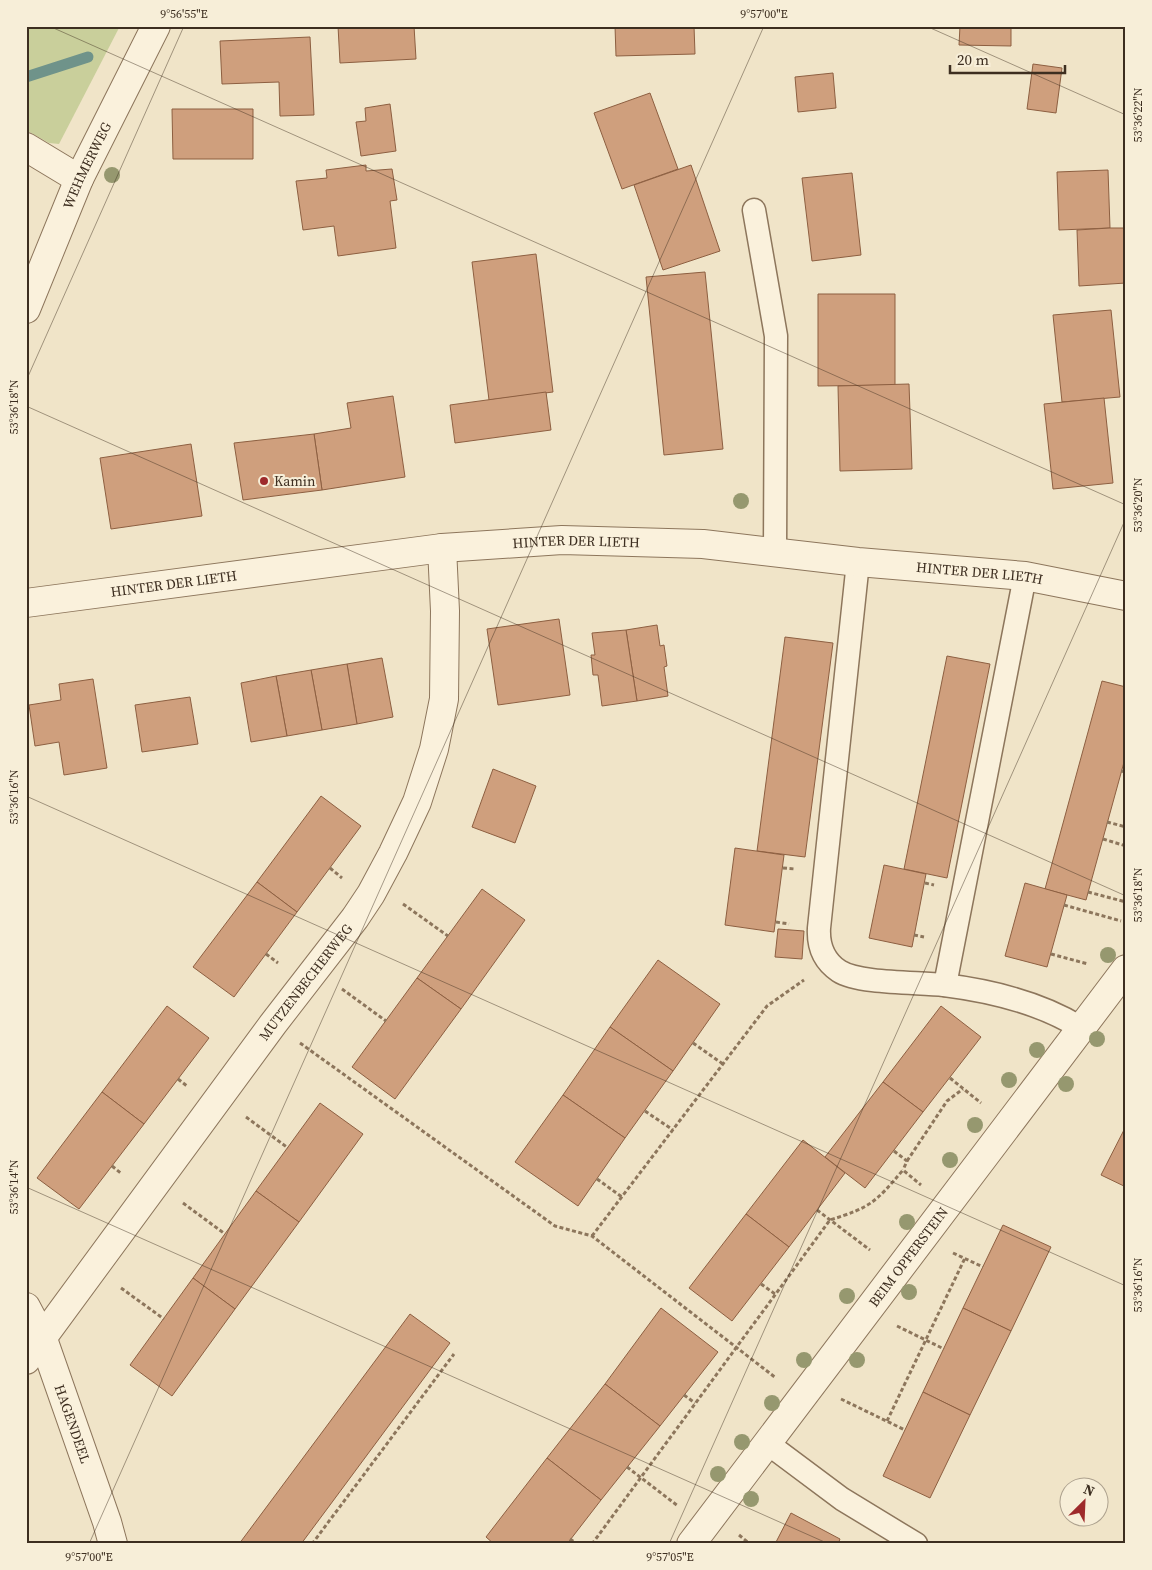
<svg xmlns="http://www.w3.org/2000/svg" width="1152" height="1570" font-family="'Source Serif 4',serif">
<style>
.green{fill:#c9cf9b}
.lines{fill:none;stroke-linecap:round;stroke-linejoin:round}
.stream{stroke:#6f938a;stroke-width:11}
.building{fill:#cf9f7d;stroke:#8d5f41}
.lane-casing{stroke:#8d765c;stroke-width:25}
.street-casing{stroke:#8d765c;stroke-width:30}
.path{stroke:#8d765c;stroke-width:3;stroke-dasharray:4 2.5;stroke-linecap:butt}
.lane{stroke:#faf1dc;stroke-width:22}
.street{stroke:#faf1dc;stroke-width:28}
.tree{fill:#96986f}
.ticks{fill:none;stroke:#3d2e20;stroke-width:1;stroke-opacity:0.45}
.poi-dot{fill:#9e2a2b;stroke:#f7eed8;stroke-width:2}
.labels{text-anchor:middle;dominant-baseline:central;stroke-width:4;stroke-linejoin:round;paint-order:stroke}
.street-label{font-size:14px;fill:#3d2e20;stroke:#f7eed8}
.poi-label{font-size:14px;fill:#3d2e20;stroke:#f7eed8;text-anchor:start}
.neatline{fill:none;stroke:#3d2e20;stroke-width:2}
.ticks-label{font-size:12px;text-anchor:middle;fill:#3d2e20}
</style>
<rect width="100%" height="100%" fill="#f0e4c8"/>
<!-- green -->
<path class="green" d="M26,26H120L59,144L49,143L26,130Z"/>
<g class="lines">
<!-- stream -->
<path class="stream" d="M26,77L88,57"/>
</g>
<!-- building -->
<g class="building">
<path d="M338,26H414L416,59L340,63Z"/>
<path d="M615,26H694L695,54L616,56Z"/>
<path d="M853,26H920V27L853,28Z"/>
<path d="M960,26H1011V46L959,45Z"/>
<path d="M310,37L314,115L280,116L279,82L222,84L220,41Z"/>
<path d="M1033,64L1062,68L1056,113L1027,109Z"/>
<path d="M833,73L836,108L798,112L795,77Z"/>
<path d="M650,93L678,169L622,189L594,113Z"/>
<path d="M390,104L396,151L361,156L356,122L366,121L365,108Z"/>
<path d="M172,109H253V159H173Z"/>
<path d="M366,165V171L392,169L397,200L390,201L396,248L338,256L334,226L303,230L296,181L327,178L326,170Z"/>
<path d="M691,165L720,251L663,270L634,185Z"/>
<path d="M1108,170L1110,228L1059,230L1057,172Z"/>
<path d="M852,173L861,255L812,261L802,178Z"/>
<path d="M1110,228H1126V283L1079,286L1077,230Z"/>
<path d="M536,254L553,392L489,400L472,262Z"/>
<path d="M705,272L723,449L664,455L646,277Z"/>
<path d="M818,294H895V385L818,386Z"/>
<path d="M1111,310L1120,397L1062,402L1053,315Z"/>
<path d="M909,384L912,469L840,471L838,386Z"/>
<path d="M546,392L551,430L455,443L450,405Z"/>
<path d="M393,396L405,477L322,490L314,434L351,428L347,403Z"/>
<path d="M1104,398L1113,483L1053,489L1044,404Z"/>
<path d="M314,434L322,490L243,500L234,443Z"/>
<path d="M191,444L202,516L111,529L100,458Z"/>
<path d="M559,619L570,695L498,705L487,629Z"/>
<path d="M657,625L660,646L664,645L667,666L664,667L668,696L637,701L626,630Z"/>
<path d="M626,630L637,701L602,706L598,675H593L591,655H595L592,633Z"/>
<path d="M785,637L833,643L805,857L757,851Z"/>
<path d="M947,656L990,664L947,878L904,869Z"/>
<path d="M382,658L393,717L357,724L347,664Z"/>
<path d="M347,664L357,724L322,730L311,670Z"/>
<path d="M311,670L322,730L287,736L276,676Z"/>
<path d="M276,676L287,736L251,742L241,683Z"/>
<path d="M93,679L107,768L64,775L59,742L35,746L29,705L61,700L59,684Z"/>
<path d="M1102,681L1126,687V755L1086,900L1045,889Z"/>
<path d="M190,697L198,744L142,752L135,705Z"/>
<path d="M493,769L536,786L515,843L472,827Z"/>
<path d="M321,796L361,826L297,912L257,882Z"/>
<path d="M735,848L784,855L774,932L725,925Z"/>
<path d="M884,865L926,874L912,947L869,938Z"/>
<path d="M257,882L297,912L234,997L193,967Z"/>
<path d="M1025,883L1067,895L1047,967L1005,956Z"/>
<path d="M482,889L525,920L461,1009L417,978Z"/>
<path d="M778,929L804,931L802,959L775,957Z"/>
<path d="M658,960L720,1004L673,1071L610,1027Z"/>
<path d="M417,978L461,1009L395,1099L352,1067Z"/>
<path d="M167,1006L209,1038L144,1124L102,1092Z"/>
<path d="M941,1006L981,1037L923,1112L883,1082Z"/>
<path d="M610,1027L673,1071L625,1138L563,1095Z"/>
<path d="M883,1082L923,1112L865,1188L825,1157Z"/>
<path d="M102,1092L144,1124L79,1209L37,1178Z"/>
<path d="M563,1095L625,1138L578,1206L515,1162Z"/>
<path d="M320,1103L363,1134L299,1222L256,1191Z"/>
<path d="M1126,1126V1187L1101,1175Z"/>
<path d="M803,1140L845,1173L789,1247L746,1214Z"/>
<path d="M256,1191L299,1222L235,1309L193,1278Z"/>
<path d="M746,1214L789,1247L732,1321L689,1288Z"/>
<path d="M1003,1225L1051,1247L1011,1331L963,1308Z"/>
<path d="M193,1278L235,1309L172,1396L130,1365Z"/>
<path d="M661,1308L718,1352L660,1426L605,1384Z"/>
<path d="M963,1308L1011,1331L970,1415L923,1392Z"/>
<path d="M410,1314L450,1343L330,1505L301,1544H239Z"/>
<path d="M605,1384L660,1426L601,1500L547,1458Z"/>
<path d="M923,1392L970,1415L930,1498L883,1476Z"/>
<path d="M547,1458L601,1500L567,1544H494L486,1537Z"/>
<path d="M791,1513L840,1539L838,1544H775Z"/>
</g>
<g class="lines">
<!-- lane casing -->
<g class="lane-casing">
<g id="lane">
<path d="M754,210L776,336L775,553"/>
<path d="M858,562L819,928C818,946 824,961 839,971C859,984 919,982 944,985C992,991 1041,1003 1081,1028"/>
<path d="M945,985L1025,576"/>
<path d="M767,1443L842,1499L916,1544"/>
</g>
</g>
<!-- street casing -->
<g class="street-casing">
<g id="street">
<path d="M26,147L79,179"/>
<path id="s1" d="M26,309L79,179L156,26"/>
<path id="s2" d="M26,603L442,548L562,540L703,544L858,562L1025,576L1126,596"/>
<path id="s3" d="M26,1307L43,1339L107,1522L113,1544"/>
<path id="s4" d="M26,1360L273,1024L355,918L371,894L393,853L417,802L434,749L444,699L445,611L442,548"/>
<path id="s5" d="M691,1544L1126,969"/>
</g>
</g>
<!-- path -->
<g class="path">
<path d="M1121,771L1126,772"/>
<path d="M1107,822L1126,827"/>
<path d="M1103,839L1126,846"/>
<path d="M330,868L342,878"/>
<path d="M783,868L795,869"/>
<path d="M925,883L934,885"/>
<path d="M1088,892L1126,902"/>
<path d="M403,904L448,936"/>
<path d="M1064,905L1121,921"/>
<path d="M776,922L789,924"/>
<path d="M914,935L924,937"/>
<path d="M266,954L278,963"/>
<path d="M1051,954L1088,964"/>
<path d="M342,989L386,1021"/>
<path d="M300,1043L555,1226L592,1236L776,1378"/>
<path d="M693,1043L723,1064"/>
<path d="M950,1078L981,1103"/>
<path d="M178,1079L187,1086"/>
<path d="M645,1111L673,1130"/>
<path d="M246,1117L288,1148"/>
<path d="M894,1151L907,1161L903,1170"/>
<path d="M907,1161L947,1101L963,1089"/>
<path d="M112,1166L122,1174"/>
<path d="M597,1179L622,1197"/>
<path d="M183,1203L225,1234"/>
<path d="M817,1210L870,1250"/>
<path d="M592,1236L767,1006L804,980"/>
<path d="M953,1253L983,1267"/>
<path d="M761,1284L775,1294"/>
<path d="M121,1288L164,1319"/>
<path d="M897,1326L944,1349"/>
<path d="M684,1395L695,1403"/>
<path d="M841,1399L905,1430"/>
<path d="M887,1421L965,1258"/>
<path d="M627,1467L678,1506"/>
<path d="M739,1535L750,1544"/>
<path d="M570,1539L577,1544"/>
<path d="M312,1544L454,1354"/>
<path d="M592,1544L830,1220C871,1207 875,1203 903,1170L921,1185"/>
</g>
<!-- lane -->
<use href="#lane" class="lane"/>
<!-- street -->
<use href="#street" class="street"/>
</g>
<!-- trees -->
<g class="tree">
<circle cx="112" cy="175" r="8"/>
<circle cx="741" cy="501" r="8"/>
<circle cx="1108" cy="955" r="8"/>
<circle cx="1097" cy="1039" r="8"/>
<circle cx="1037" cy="1050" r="8"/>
<circle cx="1009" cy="1080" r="8"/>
<circle cx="1066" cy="1084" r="8"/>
<circle cx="975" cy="1125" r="8"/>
<circle cx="950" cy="1160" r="8"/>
<circle cx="907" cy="1222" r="8"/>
<circle cx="909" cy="1292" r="8"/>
<circle cx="847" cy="1296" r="8"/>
<circle cx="804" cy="1360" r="8"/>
<circle cx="857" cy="1360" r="8"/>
<circle cx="772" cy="1403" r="8"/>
<circle cx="742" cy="1442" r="8"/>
<circle cx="718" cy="1474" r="8"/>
<circle cx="751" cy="1499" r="8"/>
</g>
<!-- ticks -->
<path class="ticks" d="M49,26L1126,505M926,26L1126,115M26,381L184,26M26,406L1126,896M26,796L1126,1286M26,1187L829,1544M89,1544L764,26M669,1544L1126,518"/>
<!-- markers -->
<circle class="poi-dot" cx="264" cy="481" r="5"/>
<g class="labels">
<!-- street labels -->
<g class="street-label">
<text stroke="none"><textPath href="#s1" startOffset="156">WEHMERWEG</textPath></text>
<text stroke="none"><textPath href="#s2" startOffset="554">HINTER DER LIETH</textPath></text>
<text stroke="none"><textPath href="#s2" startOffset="959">HINTER DER LIETH</textPath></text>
<text stroke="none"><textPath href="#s2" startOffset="149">HINTER DER LIETH</textPath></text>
<text stroke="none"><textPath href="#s4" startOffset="470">MUTZENBECHERWEG</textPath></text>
<text stroke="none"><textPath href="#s5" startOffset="360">BEIM OPFERSTEIN</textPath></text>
<text stroke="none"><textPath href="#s3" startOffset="126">HAGENDEEL</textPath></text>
</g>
<!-- poi labels -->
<g class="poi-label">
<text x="274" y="481">Kamin</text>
</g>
</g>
<!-- border -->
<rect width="1152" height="1570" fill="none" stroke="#f7eed8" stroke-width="55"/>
<!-- north arrow -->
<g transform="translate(1084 1502) rotate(24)"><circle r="24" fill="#f7eed8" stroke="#ada18e"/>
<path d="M0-4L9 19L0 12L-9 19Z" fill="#9e2a2b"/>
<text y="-8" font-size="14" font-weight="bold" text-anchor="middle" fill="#3d2e20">N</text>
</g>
<!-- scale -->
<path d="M950 65v8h115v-8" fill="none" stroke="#3d2e20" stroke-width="2.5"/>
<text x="957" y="65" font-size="15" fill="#3d2e20" stroke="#f7eed8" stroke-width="4" paint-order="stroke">20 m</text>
<rect x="28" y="28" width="1096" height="1514" class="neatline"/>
<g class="ticks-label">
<text x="184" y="18">9°56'55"E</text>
<text x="764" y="18">9°57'00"E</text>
<text transform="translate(1138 115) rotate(-90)" y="4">53°36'22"N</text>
<text transform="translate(14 407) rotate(-90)" y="4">53°36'18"N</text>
<text transform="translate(1138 505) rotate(-90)" y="4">53°36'20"N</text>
<text transform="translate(14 797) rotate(-90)" y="4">53°36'16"N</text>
<text transform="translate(1138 895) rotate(-90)" y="4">53°36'18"N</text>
<text transform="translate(14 1187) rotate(-90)" y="4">53°36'14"N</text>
<text transform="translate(1138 1285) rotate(-90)" y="4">53°36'16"N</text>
<text x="89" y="1561">9°57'00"E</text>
<text x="670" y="1561">9°57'05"E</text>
</g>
</svg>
